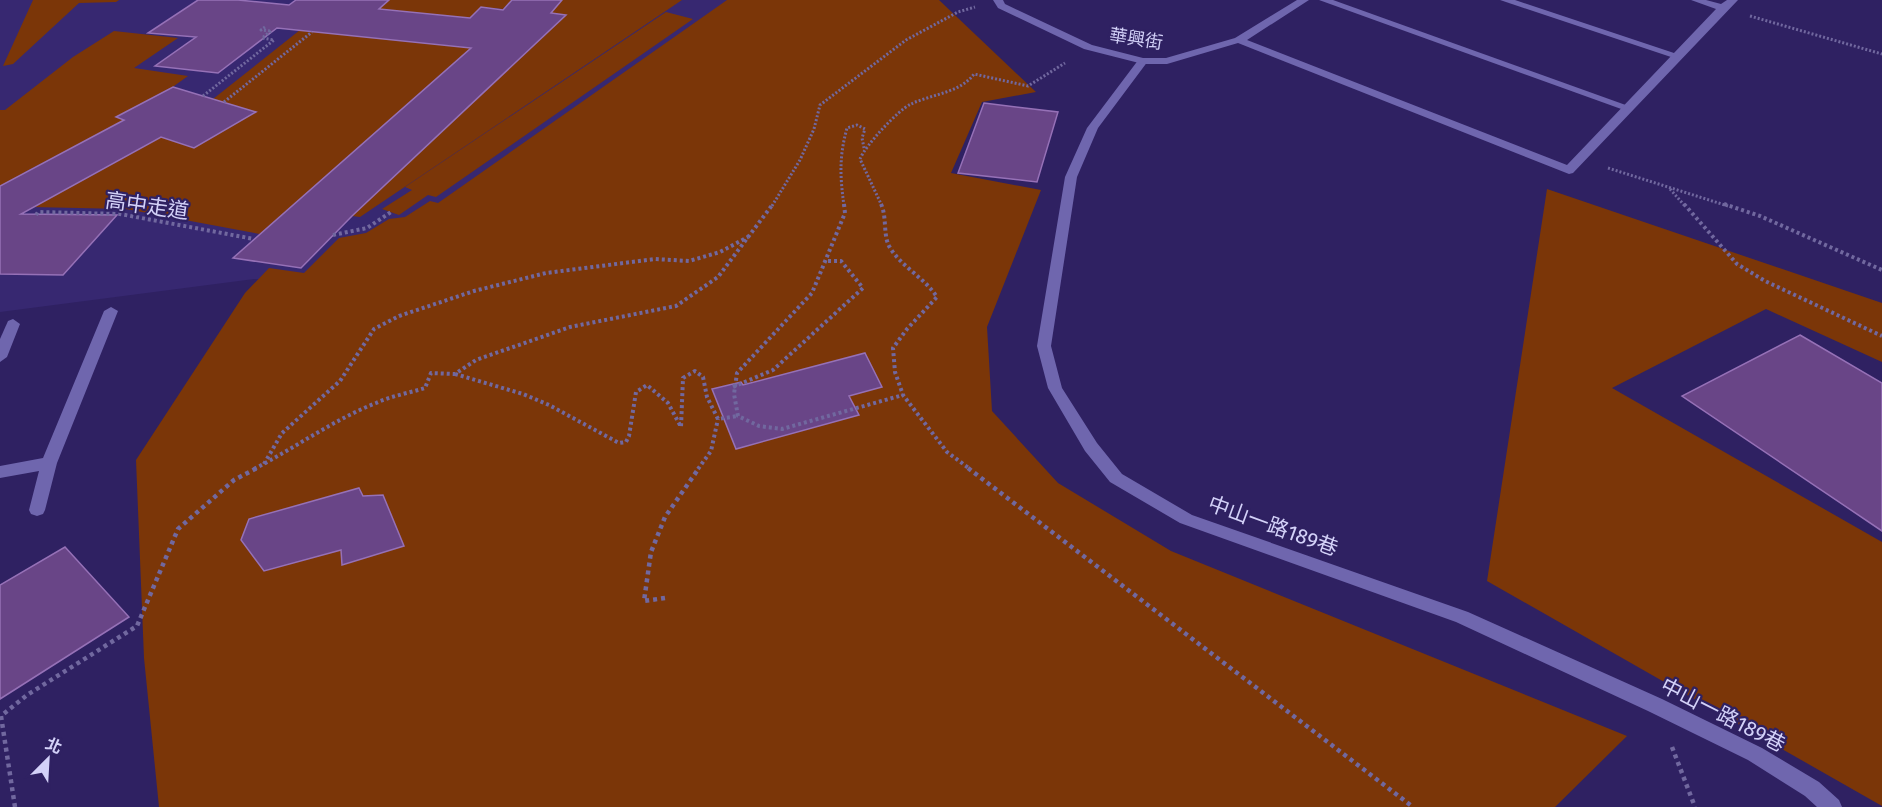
<svg xmlns="http://www.w3.org/2000/svg" width="1882" height="807" font-family="'Fira Sans','Noto Sans TC',sans-serif">
<style>
.built{fill:#372871}
.green{fill:#7b3608}
.building{fill:#694587;stroke:#9671b7;stroke-width:1.5}
.lines{fill:none;stroke-linecap:round;stroke-linejoin:round}
.path-far2{stroke:#71689f;stroke-width:3;stroke-dasharray:2 2;stroke-linecap:butt}
.path-far1{stroke:#71689f;stroke-width:4;stroke-dasharray:3 3;stroke-linecap:butt}
.path{stroke:#71689f;stroke-width:4.5;stroke-dasharray:4 4;stroke-linecap:butt}
.lane{fill:#6f66ae;fill-rule:evenodd}
.street{fill:#6f66ae;fill-rule:evenodd}
.labels{text-anchor:middle;dominant-baseline:central;stroke-width:4.5;stroke-linejoin:round;paint-order:stroke}
.far-street-label{font-size:18px;fill:#d3d1f8;stroke:#2f2162}
.street-label{font-size:21px;fill:#d3d1f8;stroke:#2f2162}
</style>
<rect width="100%" height="100%" fill="#2f2162"/>
<!-- built -->
<path class="built" d="M0,0H742L354,284L254,279L0,312Z"/>
<!-- green -->
<g class="green">
<path d="M33,0H119L116,2L79,3L13,64L3,66Z"/>
<path d="M389,0H512L503,9L481,7L470,18L379,9Z"/>
<path d="M562,0H682L360,217L352,216L565,15L551,13Z"/>
<path d="M727,0H939L1036,92L982,102L951,173L1041,190L987,327L992,411L1058,483L1171,551L1627,736L1555,807H159L144,658L136,460L245,293L269,268L304,273L339,238L366,233L389,219L405,217L430,201L438,203Z"/>
<path d="M666,12L693,19L436,197L428,195L399,215L382,209L412,190L405,187Z"/>
<path d="M300,30L471,48L260,234L126,209L31,207L69,174L84,180L161,137L194,148L255,112L213,99Z"/>
<path d="M114,31L178,38L134,68L188,76L174,86L116,117L137,124L88,150L75,146L25,172L0,196V110H5L73,57Z"/>
<path d="M1547,189L1882,303V362L1766,309L1612,388L1882,542V806L1487,581Z"/>
</g>
<!-- building -->
<g class="building">
<path d="M198,0H238L289,5L296,0H389L379,9L470,18L481,7L503,10L512,0H562L551,13L566,15L352,216L301,268L233,258L471,48L277,28L218,73L155,66L196,37L148,33Z"/>
<path d="M173,87L256,112L194,148L161,137L21,214L117,215L63,275L0,274V186L124,120L116,117Z"/>
<path d="M984,103L1058,112L1037,182L958,173Z"/>
<path d="M1800,335L1882,383V531L1682,396Z"/>
<path d="M865,353L882,387L849,396L859,415L736,449L712,389L741,382L743,385Z"/>
<path d="M359,488L363,496L383,495L404,546L342,565L341,550L264,571L241,540L249,519Z"/>
<path d="M65,547L129,617L0,699V585Z"/>
</g>
<g class="lines">
<!-- path-far2 -->
<g class="path-far2">
<path d="M1750,16L1882,54"/>
<path d="M265,27L261,30L270,31"/>
<path d="M203,96L274,40L262,38L271,31"/>
<path d="M224,102L312,32"/>
<path d="M1608,168L1728,206"/>
<path d="M1670,189L1685,206"/>
<path d="M772,206L800,160L814,129L820,105L906,40L958,12L975,7"/>
<path d="M844,206C840,176 839,157 847,128L857,125L865,129L862,138L864,148"/>
<path d="M882,206L860,159C865,146 898,110 911,104C932,94 960,93 974,74L1028,86L1065,63"/>
</g>
<!-- path-far1 -->
<g class="path-far1">
<path d="M844,204L845,213L812,293L737,373L734,394L738,416L759,426L782,429L903,395"/>
<path d="M881,204C887,217 883,234 889,246C901,267 924,277 937,297L907,329L893,348L895,372L903,395L947,452L970,469"/>
<path d="M1684,204L1737,264L1765,281L1882,336"/>
<path d="M1724,204L1760,216L1882,270"/>
<path d="M36,215L38,212L120,214L254,239"/>
<path d="M333,235L367,228L391,212"/>
<path d="M455,374L523,394L549,405L619,443L626,442L629,436L636,392L647,385L668,403L681,427L683,378L695,371L703,377L707,397L718,419L738,416"/>
<path d="M733,387L773,370L863,288L841,261H827"/>
<path d="M264,464L282,433L340,381L374,329L399,316L474,291L546,273L655,259L689,261L720,252L748,237"/>
<path d="M254,469C295,448 333,420 376,403C391,396 409,393 425,388L431,373L455,374L476,360L570,327L676,306L718,277L773,204"/>
<path d="M698,469L711,451L718,419"/>
</g>
<!-- path -->
<g class="path">
<path d="M968,468L1413,807"/>
<path d="M665,598L644,601L651,552L665,517L699,468"/>
<path d="M1672,747L1695,807"/>
<path d="M15,807L1,716L27,695L137,626L178,529L234,480L257,468"/>
</g>
<!-- lane -->
<g class="lane">
<path d="M1319,0H1333L1634,108L1628,111L1624,110Z"/>
<path d="M1500,0H1515L1683,56L1674,58Z"/>
<path d="M1143,58L1148,61L1098,128L1077,177L1051,346L1062,388L1097,443L1122,474L1192,515L1468,612L1662,699L1762,748L1819,782L1839,800L1842,807H1817L1805,796L1748,760L1648,711L1456,622L1180,523L1110,482L1085,451L1048,388L1037,346L1065,177L1087,128L1139,59Z"/>
<path d="M111,307L118,311L57,463L45,510L43,514L37,516L31,514L29,510L39,471L0,478V466L43,458L104,311Z"/>
<path d="M13,319L20,324L7,357L0,362V339L8,321Z"/>
</g>
<!-- street -->
<path class="street" d="M993,0H1003L1005,4L1092,45L1143,58H1166L1235,38L1297,0H1309L1247,40L1567,165L1716,9L1691,0H1706L1721,4L1727,0H1738L1573,173L1569,174L1238,43L1167,64H1143L1084,49L998,8Z"/>
</g>
<g class="labels">
<!-- far-street labels -->
<g class="far-street-label">
<text transform="translate(1136 39) rotate(9)">華興街</text>
</g>
<!-- street labels -->
<g class="street-label">
<text transform="translate(147 206) rotate(8)">高中走道</text>
<text transform="translate(1273 526) rotate(20)">中山一路189巷</text>
<text transform="translate(1723 715) rotate(27)">中山一路189巷</text>
</g>
</g>
<!-- north arrow -->
<g transform="translate(48 759) rotate(24)" stroke="#2f2162" stroke-width="4.5" paint-order="stroke">
<path d="M0-4.5L10 22L0 15L-10 22Z" fill="#d3d1f8"/>
<text y="-9" font-size="16" font-weight="bold" text-anchor="middle" fill="#d3d1f8">北</text>
</g>
</svg>
